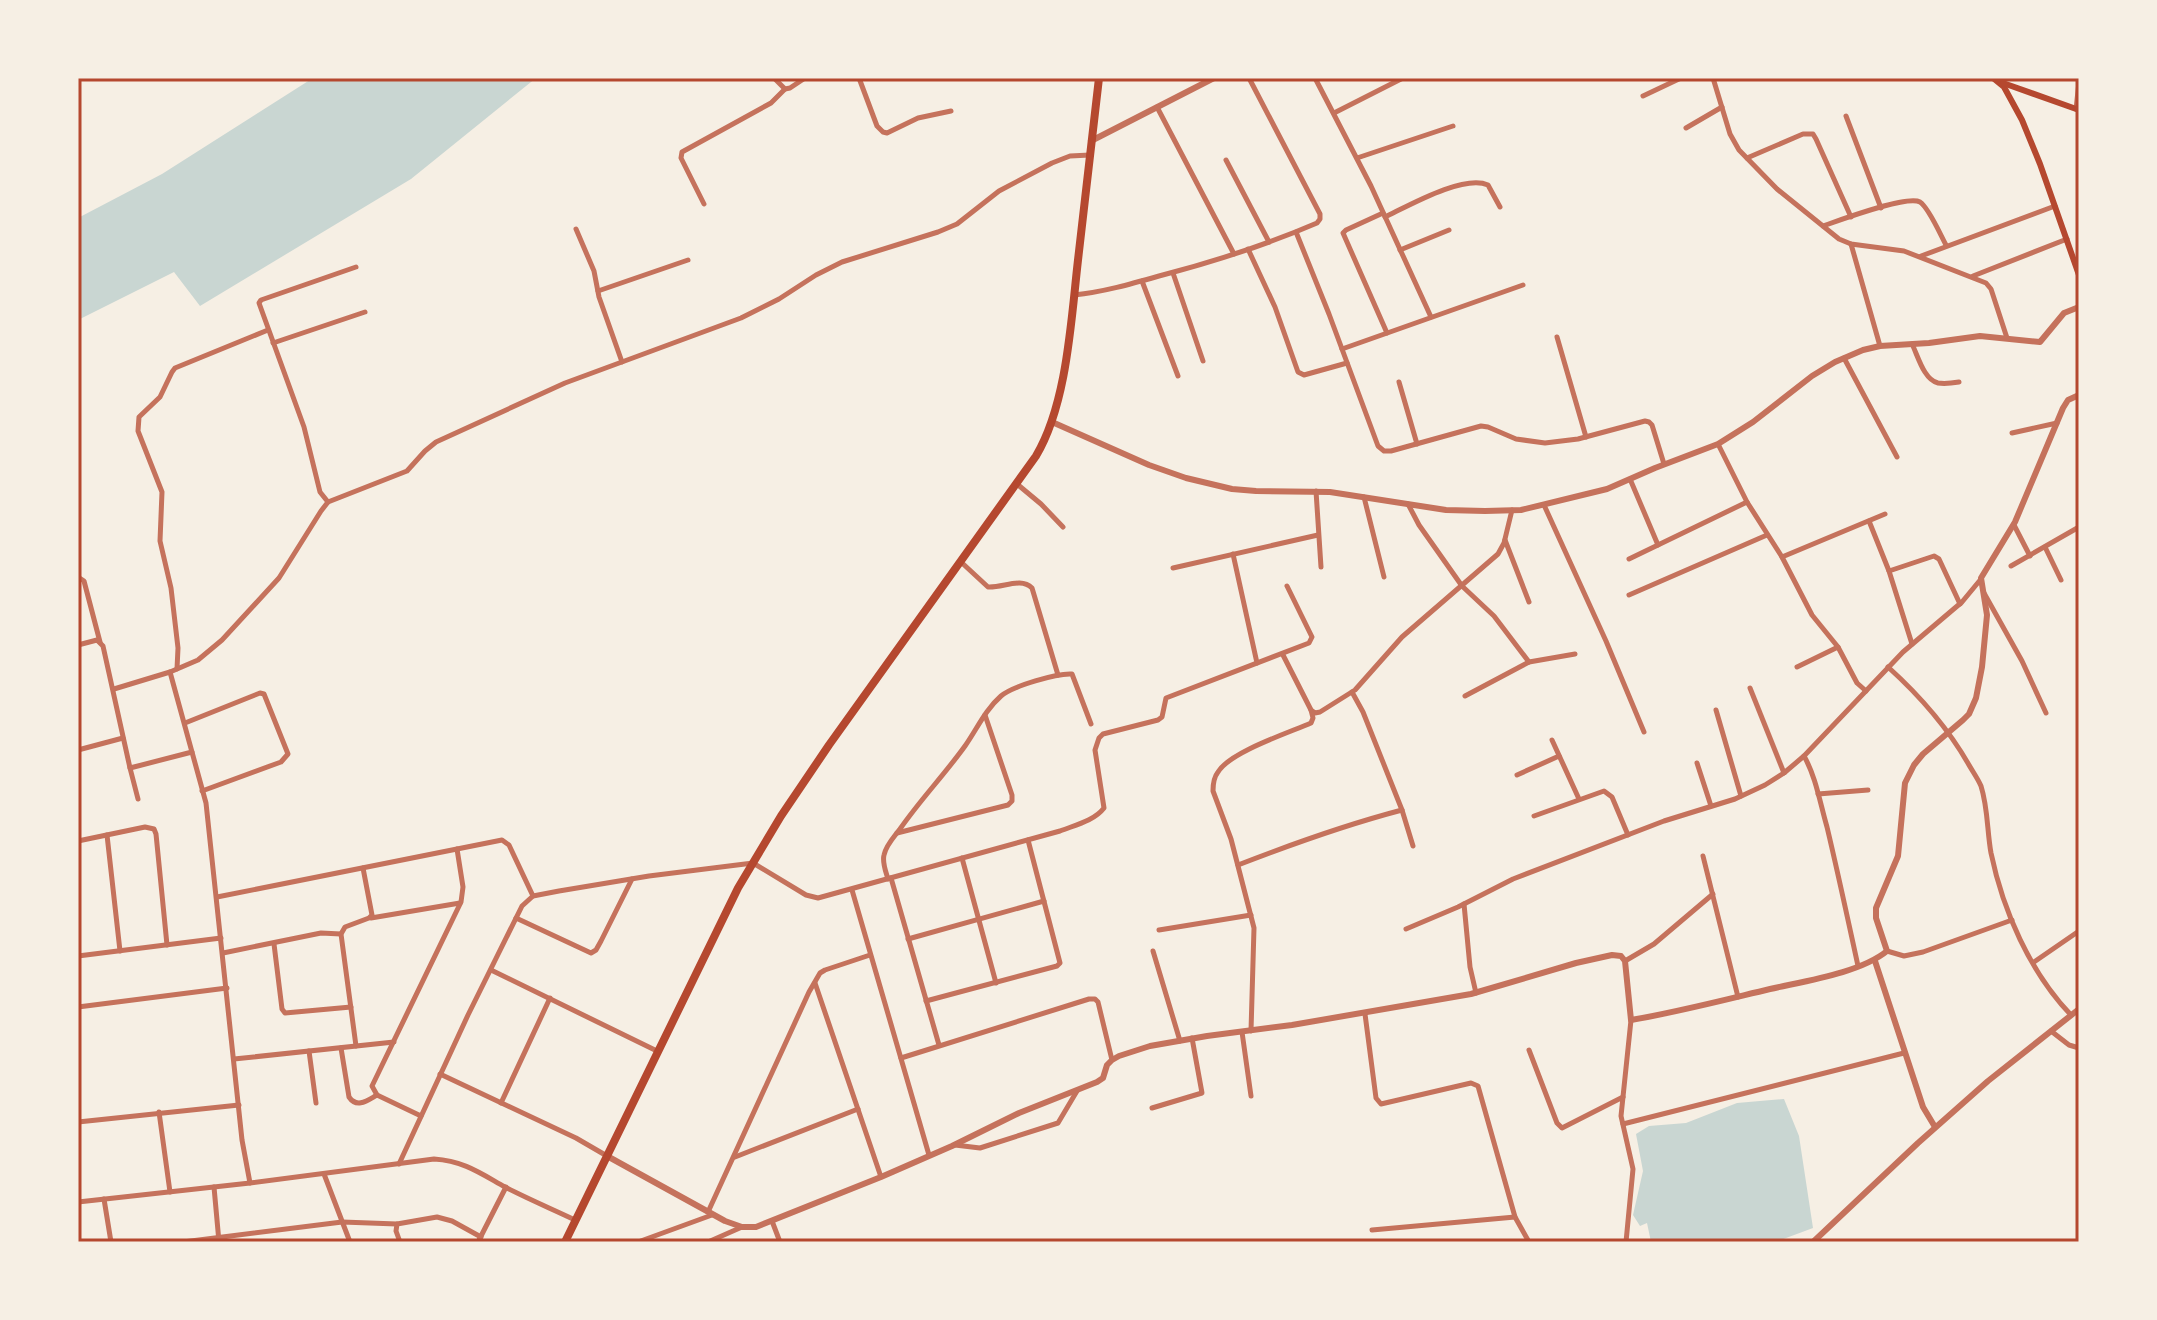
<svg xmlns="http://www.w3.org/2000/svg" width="2157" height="1320" font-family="Roboto,sans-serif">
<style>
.water{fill:#c9d6d2}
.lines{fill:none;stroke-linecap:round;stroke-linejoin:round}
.minor{stroke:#c5725c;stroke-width:5}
.tertiary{stroke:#c5725c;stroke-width:6}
.secondary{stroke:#b5482f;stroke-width:6}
.trunk{stroke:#b5482f;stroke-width:8}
.neatline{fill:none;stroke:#b5482f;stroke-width:3}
</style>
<rect width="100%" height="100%" fill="#f6efe4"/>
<!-- water -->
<g class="water">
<path d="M313,78H536L411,179L200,306L174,272L78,320V218L162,174Z"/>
<path d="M1784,1099L1799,1136L1813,1228L1775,1242H1651L1647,1223L1640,1226L1633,1215L1643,1171L1636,1134L1649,1126L1686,1123L1737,1103Z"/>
</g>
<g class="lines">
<!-- minor -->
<g class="minor">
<path d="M774,78L785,89L790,88L805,78"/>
<path d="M859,78L877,126L883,132L887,133L918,118L951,111"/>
<path d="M1315,78L1371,186L1431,317"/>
<path d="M1713,78L1730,134L1739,150L1777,189L1839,239L1851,244L1904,251L1986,283L1991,289L2007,338"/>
<path d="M1643,96L1681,78"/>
<path d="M1157,107L1234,254"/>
<path d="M2076,109L2079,82"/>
<path d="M1334,113L1403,78"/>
<path d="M1846,116L1881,208"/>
<path d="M1686,128L1722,107"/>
<path d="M1357,158L1453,126"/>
<path d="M1747,158L1803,134H1813L1816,139L1851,217"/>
<path d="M1226,160L1269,242"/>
<path d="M704,204L681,158L682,152L771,103L785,89"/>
<path d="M1383,213L1346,230L1343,233L1387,333"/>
<path d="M1385,217C1408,206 1464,174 1488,185L1500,207"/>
<path d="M1823,226C1840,220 1907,195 1920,202C1929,208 1940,234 1946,245"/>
<path d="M576,229L594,271L599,297L622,362"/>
<path d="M1296,232L1329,314L1378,446L1384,451H1391L1481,426L1488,427L1516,439L1545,443L1578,439L1645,421L1649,422L1652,425L1664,464"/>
<path d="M1851,244L1880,346"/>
<path d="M1248,249L1275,307L1298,372L1304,375L1347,363"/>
<path d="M1400,250L1449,230"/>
<path d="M1921,256L2055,206"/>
<path d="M1173,273L1203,361"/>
<path d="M1973,276L2067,239"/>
<path d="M1142,281L1178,376"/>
<path d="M598,291L688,260"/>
<path d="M1074,295C1103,292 1131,284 1159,276C1213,262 1266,245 1317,223L1320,219V214L1249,78"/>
<path d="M1557,337L1586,437"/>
<path d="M273,343L365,312"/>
<path d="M1912,344C1918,356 1924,380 1938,383C1944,384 1953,383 1959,382"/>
<path d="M1342,349L1523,285"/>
<path d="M1844,358L1897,457"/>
<path d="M1399,382L1417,444"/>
<path d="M2012,433L2057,423"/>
<path d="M1718,444L1747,502L1782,557L1812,615L1838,647L1857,683L1866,691"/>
<path d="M1630,479L1658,545"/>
<path d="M1017,484L1041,504L1063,527"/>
<path d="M1316,491L1321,567"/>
<path d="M1364,497L1384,577"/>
<path d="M328,502L320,492L304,427L259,303L261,300L356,267"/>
<path d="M1408,504L1419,525L1462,586L1494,616L1529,662"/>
<path d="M1544,505L1606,641L1644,732"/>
<path d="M1869,521L1889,571L1912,644"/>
<path d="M2014,525L2030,556"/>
<path d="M1505,540L1529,602"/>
<path d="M2045,547L2061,580"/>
<path d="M1233,554L1257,663"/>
<path d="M1782,557L1885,514"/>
<path d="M1629,559L1747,502"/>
<path d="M961,562L988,587C1003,588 1021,577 1032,588L1058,675"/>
<path d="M2011,566L2079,527"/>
<path d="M1173,568L1318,535"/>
<path d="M1889,571L1934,556L1939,559L1960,604"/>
<path d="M78,577L84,581L100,642"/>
<path d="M1984,593L2022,661L2046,713"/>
<path d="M1629,595L1767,535"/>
<path d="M78,645L97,640L103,646L130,768L192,752"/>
<path d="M1283,655L1311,710L1315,713L1320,712L1355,690L1402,637L1498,554L1504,543L1512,510"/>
<path d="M1797,667L1838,647"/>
<path d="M1888,667C1919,695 1948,728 1969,765C1973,772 1978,779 1981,786C1988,808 1987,831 1991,853C2003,911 2030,972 2071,1015"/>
<path d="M177,669L178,648L171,588L160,541L162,492L138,431L139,417L160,397L172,372L175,368L268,330"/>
<path d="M170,672L206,803L242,1140L250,1183"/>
<path d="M1750,688L1784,773"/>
<path d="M114,689L170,672L198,660L222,640L279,578L321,511L328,502L407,471L425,451L436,442L565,383L741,318L779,299L816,275L842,262L938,232L957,224L999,191L1052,163L1070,156L1090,155"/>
<path d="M1352,692L1363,712L1402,810L1413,846"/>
<path d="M1465,696L1529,662L1575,654"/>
<path d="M1716,710L1741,796"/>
<path d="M185,723L260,693L264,694L288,754L281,762L202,791"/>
<path d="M1552,740L1579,799"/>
<path d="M78,750L123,738"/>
<path d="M1804,756C1816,777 1820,803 1827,827C1838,873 1848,920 1858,966"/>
<path d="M1697,763L1711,806"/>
<path d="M130,768L138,799"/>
<path d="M1517,775L1559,756"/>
<path d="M1818,794L1868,790"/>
<path d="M1534,816L1604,791L1612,797L1628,835"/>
<path d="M897,833L1008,805L1012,801V795L985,715"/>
<path d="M107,835L120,951"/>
<path d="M78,841L145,827L154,829L156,834L167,945"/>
<path d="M1703,856L1738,997"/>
<path d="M962,858L996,983"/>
<path d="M1238,865C1292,844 1345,825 1402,810"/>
<path d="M891,878L939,1045"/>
<path d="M888,879C886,872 882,863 884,855C886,845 894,837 900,829C920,800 945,774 965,746C977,729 985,710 1001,696C1013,686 1057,673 1072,674L1091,724"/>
<path d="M852,890L929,1155"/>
<path d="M217,897L502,840L509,845L533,896"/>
<path d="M1464,904L1470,967L1476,993"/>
<path d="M371,918L460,903"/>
<path d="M516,918L591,953L596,950L601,941L632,879"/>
<path d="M1406,929L1458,907L1513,879L1664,821L1735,799L1765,785L1784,773L1804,756L1903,652L1962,602L1981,579"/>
<path d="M1159,930L1251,915"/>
<path d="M908,939L1044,901"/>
<path d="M274,944L282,1009L285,1013L351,1007"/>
<path d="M1153,951L1180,1041"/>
<path d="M1887,951L1904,956L1923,952L2012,920"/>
<path d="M223,953L321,933L341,934"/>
<path d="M78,956L221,938"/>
<path d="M1625,961L1654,944L1713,894"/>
<path d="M2034,962L2079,931"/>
<path d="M491,970L657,1051"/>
<path d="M815,983L881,1177"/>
<path d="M926,1001L1057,966L1060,963L1028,840"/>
<path d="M78,1007L227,988"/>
<path d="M1365,1014L1376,1098L1381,1104L1471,1083L1478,1086L1515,1217L1529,1242"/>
<path d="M1251,1031L1254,928L1231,839L1213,791C1213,784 1214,777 1218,772C1230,752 1288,733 1311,723L1313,718L1311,710"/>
<path d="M2051,1031L2069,1045L2079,1048"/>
<path d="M1242,1032L1251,1096"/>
<path d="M356,1046L341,934L345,927L369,918L372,915L363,868"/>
<path d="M341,1048L349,1097C357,1109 368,1100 377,1095"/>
<path d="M1529,1050L1557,1123L1562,1128L1623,1097"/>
<path d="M309,1051L316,1103"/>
<path d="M901,1058L1089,999H1095L1098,1002L1112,1060"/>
<path d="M234,1059L394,1042"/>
<path d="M440,1074L576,1138L607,1156"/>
<path d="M501,1103L550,998"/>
<path d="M1152,1108L1202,1093L1192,1038"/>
<path d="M159,1112L170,1192"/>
<path d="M421,1116L377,1095L372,1086L461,902L463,887L457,849"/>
<path d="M78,1122L239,1105"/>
<path d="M1623,1124L1904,1053"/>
<path d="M955,1145L980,1148L1058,1123L1077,1091"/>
<path d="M735,1157L858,1109"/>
<path d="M399,1164L468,1015L522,906L533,896L559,891L649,876L753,863L806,895L818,898L1060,831C1075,825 1094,821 1104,808L1095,750L1099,738L1103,734L1158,720L1162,717L1166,698L1309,643L1312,637L1287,586"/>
<path d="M324,1174L350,1242"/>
<path d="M214,1187L219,1242"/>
<path d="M104,1199L111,1242"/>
<path d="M78,1202L250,1183L434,1159C464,1161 480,1173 505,1187C528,1199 552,1209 575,1220"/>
<path d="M708,1212L809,992L820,973L825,970L870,955"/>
<path d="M772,1221L780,1242"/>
<path d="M1372,1230L1515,1217"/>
<path d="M183,1242L342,1222L397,1224"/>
<path d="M400,1242L396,1231L397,1224L437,1217L452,1221L481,1237"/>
<path d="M478,1242L506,1187"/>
<path d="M638,1242L712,1215"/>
<path d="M708,1242L742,1227"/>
<path d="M1626,1242L1633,1169L1621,1116L1631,1020"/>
</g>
<!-- tertiary -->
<g class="tertiary">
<path d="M1091,141L1214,78"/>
<path d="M1052,422L1149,465L1186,478L1232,489L1256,491L1330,492L1446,510L1485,511L1521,510L1607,489L1655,468L1718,444L1753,422L1812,376L1835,362L1863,350L1880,346L1929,343L1980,336L2040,342L2064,313L2079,307"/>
<path d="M1875,961L1923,1107L1935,1127"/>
<path d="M607,1156L725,1221L742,1227H756L881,1177L952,1146L1019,1113L1097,1082L1103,1078L1107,1065L1112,1060L1119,1056L1150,1046L1207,1036L1292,1025L1471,994L1576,963L1612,955L1621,956L1625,961L1631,1020C1678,1012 1724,1000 1770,989C1805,981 1860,973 1887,951L1876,918V908L1898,856L1905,783L1914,765L1923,754L1963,720L1969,714L1976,698L1982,667L1987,615L1981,578L2015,522L2063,408L2068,400L2079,395"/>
<path d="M1813,1242L1918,1143L1988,1081L2079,1009"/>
</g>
<!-- secondary -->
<g class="secondary">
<path d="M1993,78L2004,87L2022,120L2040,164L2079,275"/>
<path d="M2003,83L2079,110"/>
</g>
<!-- trunk -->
<path class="trunk" d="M565,1242L738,888L781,816L829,745L1036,456C1067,404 1071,321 1078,260C1085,200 1092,139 1099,78"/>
</g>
<!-- border -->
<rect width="2157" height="1320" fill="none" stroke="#f6efe4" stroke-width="160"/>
<rect x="80" y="80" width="1997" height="1160" class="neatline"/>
</svg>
